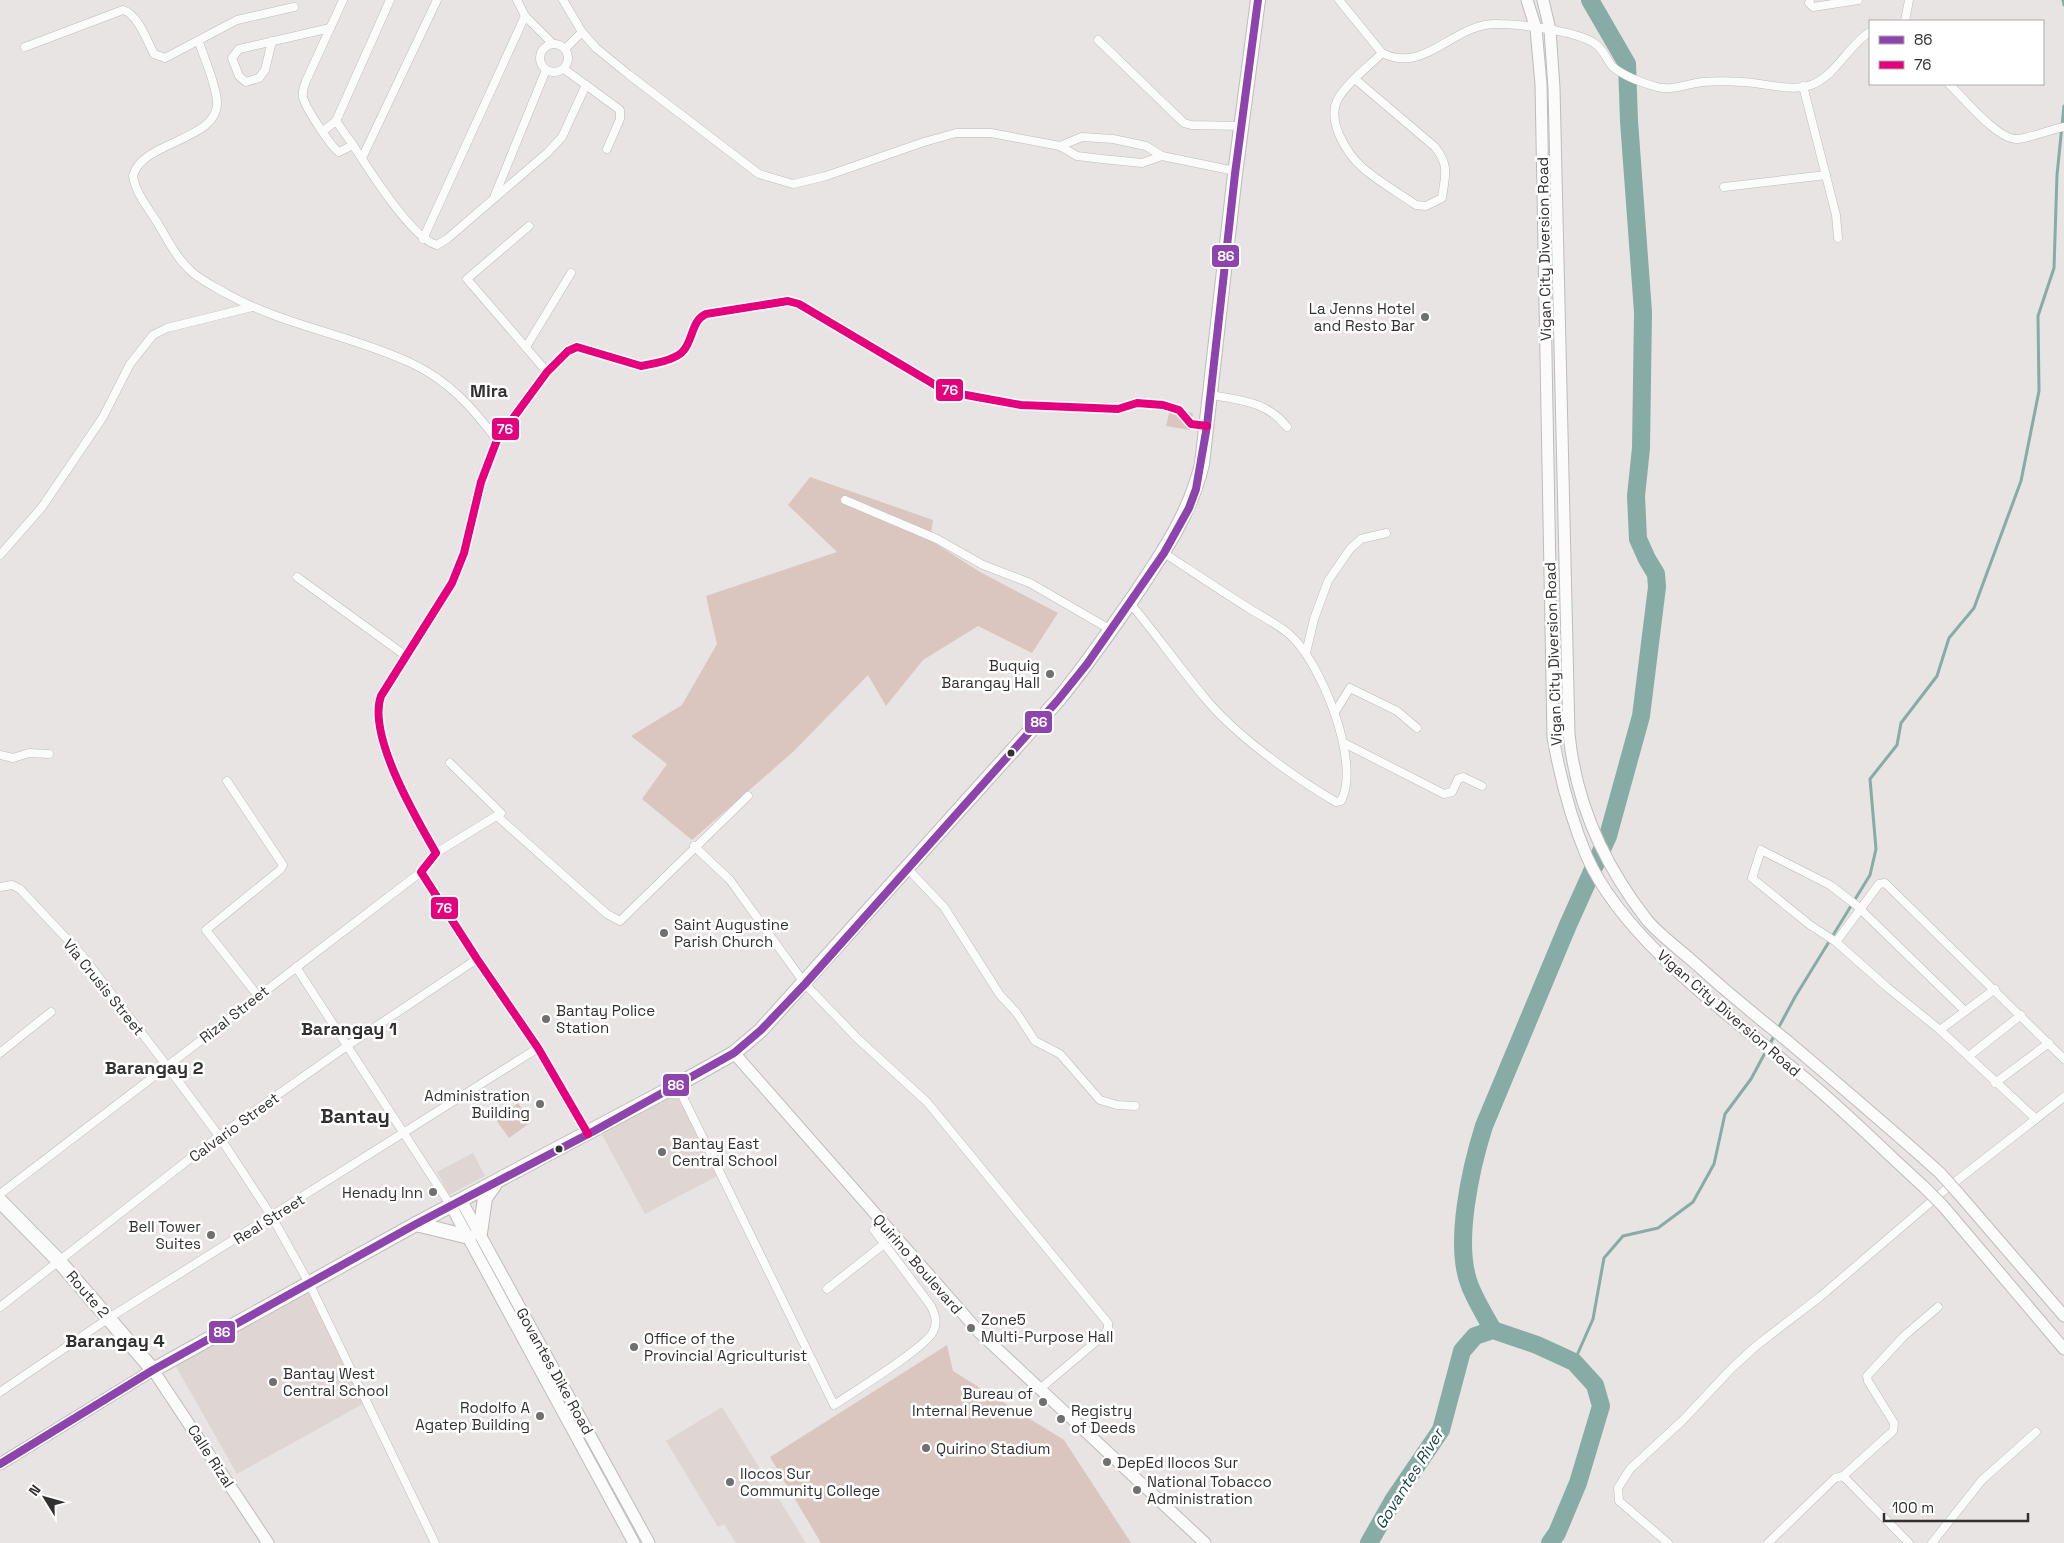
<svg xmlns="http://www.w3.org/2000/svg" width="2064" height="1543" font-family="'Space Grotesk',sans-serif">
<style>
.built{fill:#dfd6d4}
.green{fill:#dac6bf}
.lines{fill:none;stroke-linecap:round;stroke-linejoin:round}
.stream{stroke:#87aca5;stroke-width:3}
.river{stroke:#87aca5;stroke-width:18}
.street-casing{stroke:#bebcbb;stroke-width:9}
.secondary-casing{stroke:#bebcbb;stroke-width:13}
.highway-casing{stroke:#bebcbb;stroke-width:16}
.street{stroke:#fbfbfb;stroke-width:8}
.secondary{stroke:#fbfbfb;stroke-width:11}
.highway{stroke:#fbfbfb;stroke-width:14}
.secondary-bridge-casing{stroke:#bebcbb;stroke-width:13;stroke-linecap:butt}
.secondary-bridge{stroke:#fbfbfb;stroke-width:11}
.bus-1-casing{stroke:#fff;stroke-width:11}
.bus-2-casing{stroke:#fff;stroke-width:11}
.bus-1{stroke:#8e44ad;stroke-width:8}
.bus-2{stroke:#e5007d;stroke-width:8}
.poi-dot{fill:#716f6f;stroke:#fff;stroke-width:2}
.bus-dot{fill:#323030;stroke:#fff;stroke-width:2}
.labels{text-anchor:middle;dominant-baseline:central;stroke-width:5;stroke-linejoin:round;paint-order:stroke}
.street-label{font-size:15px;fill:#323030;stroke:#fff}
.poi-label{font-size:15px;fill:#323030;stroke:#fff;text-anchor:start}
.water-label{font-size:16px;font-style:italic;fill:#184841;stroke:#fff}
.quarter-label{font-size:18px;font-weight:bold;fill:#323030;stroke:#fff}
.district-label{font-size:20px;font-weight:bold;fill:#323030;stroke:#fff}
.line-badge{stroke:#fff;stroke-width:2}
.badge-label{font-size:14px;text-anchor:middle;font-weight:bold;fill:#fff}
</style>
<rect width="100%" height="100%" fill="#e7e4e3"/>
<!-- built -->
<g class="built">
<path d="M682,1085L723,1173L645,1214L600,1131Z"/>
<path d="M473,1153L485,1176L449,1195L437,1172Z"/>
<path d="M312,1286L370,1400L237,1474L174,1363Z"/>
<path d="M722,1407L806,1543H736L724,1524L718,1527L666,1441Z"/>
</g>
<!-- green -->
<g class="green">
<path d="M1170,409L1193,413L1190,430L1166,426Z"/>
<path d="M810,477L933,520L930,540L980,572L1058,613L1032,653L978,626L923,660L886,706L868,675L794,751L692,840L642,799L667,764L631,736L682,705L717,644L706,596L837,552L788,505Z"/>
<path d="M518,1103L531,1122L509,1138L496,1120Z"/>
<path d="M947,1345L953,1371L1064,1440L1131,1543H821L770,1457Z"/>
</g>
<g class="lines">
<!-- stream -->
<g class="stream">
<path d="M2063,0L2064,5"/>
<path d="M1574,1362L1593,1319L1604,1258L1623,1236L1658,1228L1693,1202L1714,1164L1725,1114L1751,1079L1795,997L1870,875L1876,849L1870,779L1897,745L1901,723L1937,676L1949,638L1974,608L2021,481L2039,391L2038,316L2054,268L2057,175L2064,106"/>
</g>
<!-- river -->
<g class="river">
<path d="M1493,1330C1485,1316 1476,1301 1470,1286C1453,1245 1471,1167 1484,1126L1568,925L1608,836L1641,716L1657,587L1656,574L1647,559L1638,539L1636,496L1641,448L1643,312L1629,121L1627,64L1590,0"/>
<path d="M1369,1543L1394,1499L1441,1430L1462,1351L1475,1336L1493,1330L1537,1345L1574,1362L1595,1385L1601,1406L1578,1483L1557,1533L1550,1543"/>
</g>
<!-- street casing -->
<g class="street-casing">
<g id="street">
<path d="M343,0L306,81C304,86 302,91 303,97C305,107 331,147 339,152L353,145C368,168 412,239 437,245L447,239L547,153L562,137L586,85L564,69"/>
<path d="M517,0L525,16L553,44"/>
<path d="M563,0L582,32"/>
<path d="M1339,0L1382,53C1426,75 1454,22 1498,24C1520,24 1576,31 1594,43C1604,49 1605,58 1612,66C1623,76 1643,83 1657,87C1671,91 1687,84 1702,82C1716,81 1730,81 1743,82C1764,83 1791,92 1811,85C1836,76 1848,45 1870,32"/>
<path d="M1810,0L1809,3L1813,7L1858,0"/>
<path d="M1905,21L1909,0"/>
<path d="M1098,40L1184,123L1191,125L1241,126"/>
<path d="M272,41L265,70L259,78L246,82L239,76L232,58L239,49L330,28"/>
<path d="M199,42C205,61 215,81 217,101C220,141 142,140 133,176C135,192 148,208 157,222C167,239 177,259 192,272C202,281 215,287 227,294C285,326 351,335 411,363C448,380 473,408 497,440"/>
<circle cx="554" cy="58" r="14"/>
<path d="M25,47L123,10C138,14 147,41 154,54L165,58L237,20L294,7"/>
<path d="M565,49L582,32L596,48L628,74L759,174L793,184L826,176L924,142L956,133H991L1060,146L1077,156L1102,159L1142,163L1162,156"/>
<path d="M1355,79L1435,147C1450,166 1445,175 1442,198L1426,206L1416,205C1399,193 1379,182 1363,168C1346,153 1325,119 1339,97C1350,80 1368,67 1382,53"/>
<path d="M1949,84C1963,97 1998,141 2018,139C2033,137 2049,130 2064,127"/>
<path d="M586,85L620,110V119L607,149"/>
<path d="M1803,86L1836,215L1838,238"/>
<path d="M336,121L353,145"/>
<path d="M323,131L336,121L390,0"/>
<path d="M1060,146L1082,137L1113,139L1146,146L1162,156L1235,171"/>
<path d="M362,158L437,0"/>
<path d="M1724,187L1826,175"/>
<path d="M495,195L546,70"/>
<path d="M529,226L467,279L547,372"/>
<path d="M423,239L525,16"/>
<path d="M526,347L571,273"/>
<path d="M1211,395C1241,400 1268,402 1287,427"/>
<path d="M845,500L937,539L983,565L1030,583L1111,630"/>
<path d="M0,555L42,507L103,417L130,364L153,335L167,328L252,307"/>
<path d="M297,577L406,656"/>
<path d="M1130,603C1156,634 1179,667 1205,698C1235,735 1295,778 1336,802L1341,801C1362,763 1320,660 1289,634C1277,624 1263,617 1250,609C1221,591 1193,572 1164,553"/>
<path d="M1306,653L1314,619L1328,581L1350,549L1361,539L1386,533"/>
<path d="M1335,712L1350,688L1397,711L1417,728"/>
<path d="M1344,743L1444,794L1452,792L1458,779L1463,777L1482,786"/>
<path d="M0,755L13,758L29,753L49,754"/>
<path d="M227,781L283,865L280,870L206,930L258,996"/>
<path d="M498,817L607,914L620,921L748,796"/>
<path d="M694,846L730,880L805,984L858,1039L927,1102L1108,1323V1328L1105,1334L1041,1388"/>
<path d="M436,853L501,813L450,763"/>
<path d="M907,868L944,907L1000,995L1016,1012L1035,1041L1060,1054L1100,1100L1117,1105L1135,1106"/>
<path d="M0,887L12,885L20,889L81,954L167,1066L219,1136L272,1217L309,1283L435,1543"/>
<path d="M1836,942L1879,884L1885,883L2064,1059"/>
<path d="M296,967L451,1206"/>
<path d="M1965,1011L1856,905L1830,885L1761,850L1752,878L1810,925L1836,942L1888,988L1940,1030L2036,1119"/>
<path d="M1940,1030L1995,989"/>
<path d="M0,1053L51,1012"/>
<path d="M1969,1056L2021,1015"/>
<path d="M1995,1083L2049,1043"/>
<path d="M677,1085L834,1405C853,1392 924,1349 933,1332C938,1322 935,1315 931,1306L874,1230"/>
<path d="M588,1134L538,1048L477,959L421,872L436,853C416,818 367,735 381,696L452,583L464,553L481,482L497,440L547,372L568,351L577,347L641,366C653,364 677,360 684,350C693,339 692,320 706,314L788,301L799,304L937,386L966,395L1021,405L1118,409L1137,403L1163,405L1179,410L1191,424L1207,426"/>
<path d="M0,1194L421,872"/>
<path d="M827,1289L884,1244"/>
<path d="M0,1307L219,1136L347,1046L477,959"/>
<path d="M0,1392L109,1318L538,1048"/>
<path d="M1843,1476L1909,1543"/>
<path d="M1668,1543L1619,1501L1618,1488L1630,1469L1683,1420L1731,1369L1756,1346L1821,1296L1946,1189L2064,1097"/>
<path d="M1768,1543L1835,1478L1843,1476L1893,1431L1894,1423L1868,1381L1867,1376L1904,1336L1938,1307"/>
<path d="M1932,1543L1982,1480L2036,1432"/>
</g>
</g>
<!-- secondary casing -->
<g class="secondary-casing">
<g id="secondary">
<path d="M1527,0L1536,29L1541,84L1553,737C1560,777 1571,819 1587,857C1624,940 1730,1016 1800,1074C1843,1109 1882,1149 1923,1186"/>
<path d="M1543,0L1550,30L1554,88L1569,734C1576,804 1604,865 1647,920C1659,934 1675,946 1689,958C1720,986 1752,1013 1785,1039C1837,1083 1889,1127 1940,1173"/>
<path d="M734,1053L980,1333L1205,1543"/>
<path d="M1958,1193L2064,1316"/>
<path d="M461,1200L649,1543"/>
<path d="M451,1206L634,1543"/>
<path d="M1943,1206L2064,1349"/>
<path d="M0,1464L153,1370L268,1543"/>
</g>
</g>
<!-- highway casing -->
<g class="highway-casing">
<g id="highway">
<path d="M0,1201L58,1260L153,1370L416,1224L677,1085L734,1053L761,1030L1058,700C1086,666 1110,631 1135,595C1163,553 1190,514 1202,464L1235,174L1258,0"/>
<path d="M416,1224L469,1237"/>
<path d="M480,1233L485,1198L495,1184"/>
</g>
</g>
<!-- street -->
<use href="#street" class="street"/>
<!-- secondary -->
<use href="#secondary" class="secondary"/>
<!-- highway -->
<use href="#highway" class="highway"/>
<!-- secondary-bridge casing -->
<g class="secondary-bridge-casing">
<g id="secondary-bridge">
<path d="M1940,1173L1958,1193"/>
<path d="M1923,1186L1943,1206"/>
</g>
</g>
<!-- secondary-bridge -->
<use href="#secondary-bridge" class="secondary-bridge"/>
<!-- bus-1 casing -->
<g class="bus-1-casing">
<path id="bus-1" d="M0,1464L153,1370L416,1224L594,1131L734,1053L761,1030L805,984L1058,700L1087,664L1164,553L1189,508L1196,489L1207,426L1235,174L1258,0"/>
</g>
<!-- bus-2 casing -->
<g class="bus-2-casing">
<path id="bus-2" d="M588,1134L538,1048L477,959L421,872L436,853C416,818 367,735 381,696L452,583L464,553L481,482L497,440L547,372L568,351L577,347L641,366C653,364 677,360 684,350C693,339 692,320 706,314L788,301L799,304L937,386L966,395L1021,405L1118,409L1137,403L1163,405L1179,410L1191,424L1207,426"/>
</g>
<!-- bus-1 -->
<use href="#bus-1" class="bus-1"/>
<!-- bus-2 -->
<use href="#bus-2" class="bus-2"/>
</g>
<!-- markers -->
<g class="poi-dot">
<circle cx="1425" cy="317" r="5"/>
<circle cx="1050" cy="674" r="5"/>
<circle cx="664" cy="933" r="5"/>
<circle cx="546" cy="1019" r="5"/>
<circle cx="540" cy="1104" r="5"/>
<circle cx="662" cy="1152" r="5"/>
<circle cx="433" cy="1192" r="5"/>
<circle cx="211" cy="1235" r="5"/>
<circle cx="971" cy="1328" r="5"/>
<circle cx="634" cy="1347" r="5"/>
<circle cx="273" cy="1382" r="5"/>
<circle cx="1043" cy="1402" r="5"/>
<circle cx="540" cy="1416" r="5"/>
<circle cx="1061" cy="1419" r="5"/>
<circle cx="926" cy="1448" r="5"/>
<circle cx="1107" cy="1462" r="5"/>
<circle cx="730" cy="1482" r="5"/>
<circle cx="1137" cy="1490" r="5"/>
</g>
<g class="bus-dot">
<circle cx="1011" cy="753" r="4.5"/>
<circle cx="559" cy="1149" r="4.5"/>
</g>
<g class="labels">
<!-- street labels -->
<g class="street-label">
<text transform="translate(1544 249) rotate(-91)">Vigan City Diversion Road</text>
<text transform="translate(1553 654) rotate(-92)">Vigan City Diversion Road</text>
<text transform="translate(104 987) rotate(51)">Via Crusis Street</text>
<text transform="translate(1729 1013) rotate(41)">Vigan City Diversion Road</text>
<text transform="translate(234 1014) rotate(-38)">Rizal Street</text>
<text transform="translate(234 1127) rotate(-36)">Calvario Street</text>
<text transform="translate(269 1219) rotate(-32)">Real Street</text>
<text transform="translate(918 1264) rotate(49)">Quirino Boulevard</text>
<text transform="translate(88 1294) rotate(49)">Route 2</text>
<text transform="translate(555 1371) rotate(61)">Govantes Dike Road</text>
<text transform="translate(211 1456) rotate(57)">Calle Rizal</text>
</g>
<!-- poi labels -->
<g class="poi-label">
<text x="1415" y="308" text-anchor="end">La Jenns Hotel<tspan x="1415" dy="17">and Resto Bar</tspan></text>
<text x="1040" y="665" text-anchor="end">Buquig<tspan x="1040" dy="17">Barangay Hall</tspan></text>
<text x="674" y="924">Saint Augustine<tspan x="674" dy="17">Parish Church</tspan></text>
<text x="556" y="1010">Bantay Police<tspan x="556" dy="17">Station</tspan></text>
<text x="530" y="1095" text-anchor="end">Administration<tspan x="530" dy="17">Building</tspan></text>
<text x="672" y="1143">Bantay East<tspan x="672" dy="17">Central School</tspan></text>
<text x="423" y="1192" text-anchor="end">Henady Inn</text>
<text x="201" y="1226" text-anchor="end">Bell Tower<tspan x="201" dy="17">Suites</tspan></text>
<text x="981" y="1319">Zone5<tspan x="981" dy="17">Multi-Purpose Hall</tspan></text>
<text x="644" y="1338">Office of the<tspan x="644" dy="17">Provincial Agriculturist</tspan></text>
<text x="283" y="1373">Bantay West<tspan x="283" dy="17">Central School</tspan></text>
<text x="1033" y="1393" text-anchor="end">Bureau of<tspan x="1033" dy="17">Internal Revenue</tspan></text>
<text x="530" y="1407" text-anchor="end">Rodolfo A<tspan x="530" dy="17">Agatep Building</tspan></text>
<text x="1071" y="1410">Registry<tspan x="1071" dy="17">of Deeds</tspan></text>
<text x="936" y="1448">Quirino Stadium</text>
<text x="1117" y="1462">DepEd Ilocos Sur</text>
<text x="740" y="1473">Ilocos Sur<tspan x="740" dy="17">Community College</tspan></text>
<text x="1147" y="1481">National Tobacco<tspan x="1147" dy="17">Administration</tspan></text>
</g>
<!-- water labels -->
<g class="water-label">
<text transform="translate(1409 1479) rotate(-58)">Govantes River</text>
</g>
<!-- quarter labels -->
<g class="quarter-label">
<text x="489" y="390">Mira</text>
<text x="349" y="1028">Barangay 1</text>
<text x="154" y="1067">Barangay 2</text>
<text x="115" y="1340">Barangay 4</text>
</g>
<!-- district labels -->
<g class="district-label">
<text x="355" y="1116">Bantay</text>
</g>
</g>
<g class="line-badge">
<rect x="1211" y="244" width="29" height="24" rx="5" fill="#8e44ad"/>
<rect x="935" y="378" width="29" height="24" rx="5" fill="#e5007d"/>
<rect x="491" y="417" width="29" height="24" rx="5" fill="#e5007d"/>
<rect x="1024" y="710" width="29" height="24" rx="5" fill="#8e44ad"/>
<rect x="430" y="896" width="29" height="24" rx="5" fill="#e5007d"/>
<rect x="662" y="1073" width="28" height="24" rx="5" fill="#8e44ad"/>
<rect x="208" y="1320" width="28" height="24" rx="5" fill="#8e44ad"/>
</g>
<g class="badge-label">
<text x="1226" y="261">86</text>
<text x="950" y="395">76</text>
<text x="505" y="434">76</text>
<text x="1039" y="727">86</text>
<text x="444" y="913">76</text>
<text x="676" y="1090">86</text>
<text x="222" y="1337">86</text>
</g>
<!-- legend -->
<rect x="1869" y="20" width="175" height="65" fill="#ffffff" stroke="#adacac"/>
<rect x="1879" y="36" width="25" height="8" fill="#8e44ad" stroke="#adacac"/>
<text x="1914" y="45" font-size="15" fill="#323030">86</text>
<rect x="1879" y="61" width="25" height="8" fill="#e5007d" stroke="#adacac"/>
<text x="1914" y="70" font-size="15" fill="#323030">76</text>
<!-- north arrow -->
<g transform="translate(45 1498) rotate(307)" stroke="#ffffff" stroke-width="4" paint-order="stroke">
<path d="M0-4L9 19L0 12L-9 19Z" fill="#323030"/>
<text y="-8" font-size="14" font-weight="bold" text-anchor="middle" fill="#323030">N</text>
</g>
<!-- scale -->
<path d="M1884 1513v8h144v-8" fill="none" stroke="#323030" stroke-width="2.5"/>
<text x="1892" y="1513" font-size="15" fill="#323030" stroke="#ffffff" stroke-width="4" paint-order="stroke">100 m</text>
</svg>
